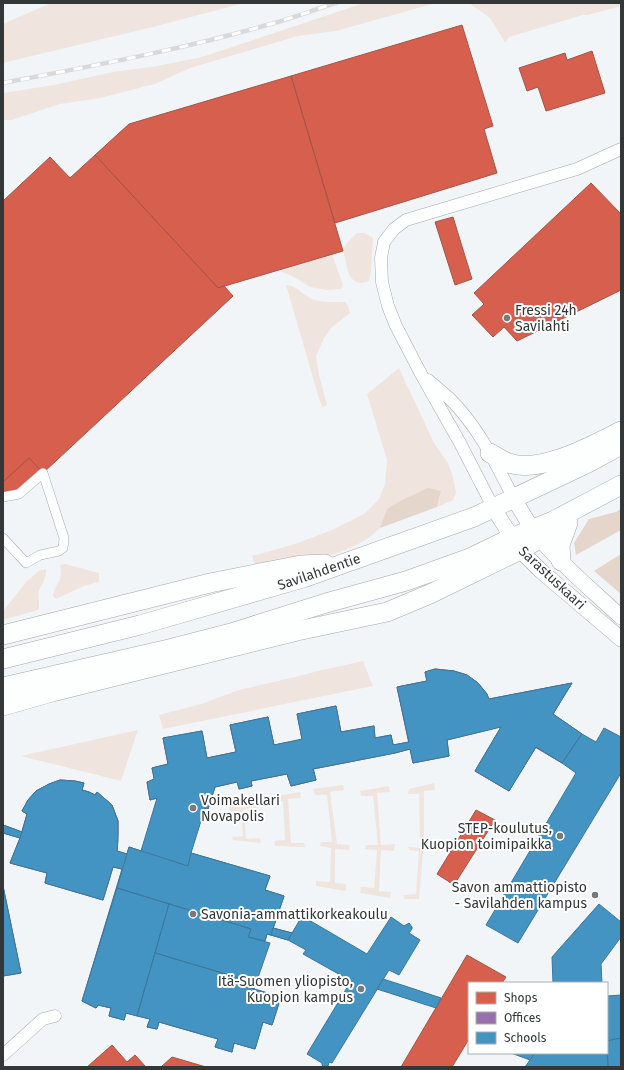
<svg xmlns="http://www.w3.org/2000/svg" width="624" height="1070" font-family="'Fira Sans',sans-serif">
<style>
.green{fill:#f0e5de}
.forest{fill:#e4d6cb}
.shops{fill:#d6604d;stroke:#a55447}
.offices{fill:#9970ab;stroke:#7a5f88}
.schools{fill:#4393c3;stroke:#3e7799}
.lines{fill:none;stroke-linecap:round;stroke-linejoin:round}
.pedestrian-casing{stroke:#a6a9ac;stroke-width:10}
.minor-casing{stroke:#a6a9ac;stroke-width:13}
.tertiary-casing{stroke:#a6a9ac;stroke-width:16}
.primary-casing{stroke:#a6a9ac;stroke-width:20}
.pedestrian{stroke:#fdfefe;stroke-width:9}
.minor{stroke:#fdfefe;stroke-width:12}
.tertiary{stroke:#fdfefe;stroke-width:15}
.primary{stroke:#fdfefe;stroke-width:19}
.rail-casing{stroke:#d8d9da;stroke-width:4.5}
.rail{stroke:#fff;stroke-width:3;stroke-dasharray:9;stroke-linecap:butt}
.poi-dot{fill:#767a7b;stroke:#fff;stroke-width:1.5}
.labels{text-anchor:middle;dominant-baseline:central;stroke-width:4;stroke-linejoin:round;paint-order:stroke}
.poi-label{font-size:14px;fill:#333738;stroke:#fff;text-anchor:start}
.street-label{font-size:14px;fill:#333738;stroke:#fff}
</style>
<rect width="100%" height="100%" fill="#f1f5f8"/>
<!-- green -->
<g class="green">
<path d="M51,3H244L153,27L3,63V24Z"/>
<path d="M364,3H436L336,31L298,36L190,68L155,84L100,98L60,104L12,120H3V93L54,85L113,72L157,66L202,57Z"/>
<path d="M469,3H621V6L588,15H583L509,37L505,42L490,18Z"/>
<path d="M357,233H365L373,238L371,271L369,281C351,289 347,271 345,257C344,255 343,253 343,251C344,244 353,237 357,233Z"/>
<path d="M332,254L343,285L341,289L327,290L310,287L294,277L280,271L306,261Z"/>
<path d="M286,285C296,285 302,294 310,298C320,303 334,302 345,302L348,306L350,313L332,327L324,338L316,356L319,375L327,405L323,407L320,402Z"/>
<path d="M399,368L434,443L448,463L453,477L456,493L453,500L437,507L441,491L387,509C385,515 383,525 379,529C349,559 295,562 256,568L252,556L295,544L332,530L364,514L379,499L385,484L387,460L367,394Z"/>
<path d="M65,564L99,573V582L84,586L56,599L53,596C55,582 64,582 60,565Z"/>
<path d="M46,569C47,577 42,583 39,591C37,597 41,603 38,610L3,620V611L27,581L39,571Z"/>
<path d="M363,661L373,686L163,729L159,715L201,704L239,690L295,677L322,670Z"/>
<path d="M138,730L121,781L21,756Z"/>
<path d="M434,783L435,790L424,791V842L431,843L423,852L419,899H404V895L416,894L419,851L409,850L408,847L420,848L419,794H408L409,789Z"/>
<path d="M343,785L344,790L330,792L337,844L350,845L349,850L335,849V883L346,884V891L316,886V881L330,882L331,848L320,846L321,842H332L327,795H315L313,789Z"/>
<path d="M389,786L390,792L377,793L381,845L395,844L394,851L381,850L379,891L391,892L390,898L360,893L361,887L374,888L377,850L365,849L366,845H378L373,796H361L360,791Z"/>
<path d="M300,792L301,798L288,799L291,843H304L305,847L275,846L274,841L285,840L283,801L272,802L271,797Z"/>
<path d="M257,802L258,808L244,809L246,839L260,838L261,843L233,840L232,837L243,836L241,813H231L228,807Z"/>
</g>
<!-- forest -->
<g class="forest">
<path d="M428,488L441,491L437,507L380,528L387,509L400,501Z"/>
<path d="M621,509V530L576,555L574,543L589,519L616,512Z"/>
<path d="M621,554V594L594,571Z"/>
</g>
<!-- shops -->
<g class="shops">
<path d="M462,25L493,126L484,129L497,173L335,223L291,76Z"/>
<path d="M592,51L605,93L546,111L538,87L527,91L519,68L565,53L567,60Z"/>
<path d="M291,76L343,251L218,288L95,155L129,124Z"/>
<path d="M95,155L218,288L224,286L233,296L43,473L29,458L3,482V201L50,157L70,178Z"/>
<path d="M591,183L621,214V290L517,341L504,327L493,337L472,315L484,304L474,293Z"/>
<path d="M453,217L472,279L455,285L435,222Z"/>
<path d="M29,458L43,473L19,494L3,497V482Z"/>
<path d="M435,669L454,671L467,675L478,683L487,694L495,728L439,742L425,672Z"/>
<path d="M409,742L410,749L395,753L393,745Z"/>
<path d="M476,810L495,820L454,885L437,874Z"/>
<path d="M467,955L506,977L502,983H469V1039L452,1067H401Z"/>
<path d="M112,1045L127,1062L135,1055L146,1067H87Z"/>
<path d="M172,1057L206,1067H161Z"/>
</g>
<!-- offices -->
<g class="offices">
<path d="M427,681L439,742L447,740L449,756L413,763L397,687Z"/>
<path d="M572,683L553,714L495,728L489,699Z"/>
<path d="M336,706L341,732L374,726L375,738L391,735L395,753L313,769L306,739H302L297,714Z"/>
<path d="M553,714L582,734L562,763L501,727Z"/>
<path d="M268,717L274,745L306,739L316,780L291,786L287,774L251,781L252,786L239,789L231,753L236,752L230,725Z"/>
<path d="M501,727L536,747L509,791L475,771Z"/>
<path d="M202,731L207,758L231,753L237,782L215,787L208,809L157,798L150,800L147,782L155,780L152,768L168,764L163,738Z"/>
<path d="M60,780L75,781L84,783L82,790L89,792L95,795L97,792L112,805L118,821V833L117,851L127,854L122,869L113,867L103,900L45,883L47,873L10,863L20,838L27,814L22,811L28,800L36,791L49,784Z"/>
<path d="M3,886L21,973L3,976Z"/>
</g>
<!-- schools -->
<g class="schools">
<path d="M435,669L454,671L467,675L478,683L487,694L489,699L572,683L553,714L582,734L562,763L536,747L509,791L475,771L501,727L447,740L449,756L413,763L410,749L395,753L313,769L316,780L291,786L287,774L251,781L252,786L239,789L237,782L215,787L208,809L205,808L191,853L270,876L265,890L284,896L273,928L292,933L302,916L367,954L391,917L404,926L409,923L412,927V929L409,933L420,940L399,975L389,970L332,1063L329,1062L328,1066L324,1067L322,1065V1063L307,1054L351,981L303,954L306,950L288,940L267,934L265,941L248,937L251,929L169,904L155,953L239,978L237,984L281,997L272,1025L263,1022L255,1049L234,1043L232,1052L215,1047L218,1039L159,1022L157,1029L147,1027L150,1019L126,1013L124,1020L109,1016L111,1008L98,1005L96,1008L82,1001L122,869L113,867L103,900L45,883L47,873L10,863L20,838L3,833V825L22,832L27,814L22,811L28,800L36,791L49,784L60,780L75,781L84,783L82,790L89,792L95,795L97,792L112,805L118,821V841L117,851L127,854L129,847L141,851L157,798L150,800L147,782L154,779L152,768L168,764L163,738L202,731L207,758L236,752L230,725L268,717L274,745L302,739L297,714L336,706L341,732L374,726L375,738L391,735L393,745L409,742L397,687L427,681L425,672Z"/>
<path d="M604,728L621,737V773L518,943L486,925L576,773L562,763L582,734L596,742Z"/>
<path d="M3,825L22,832L20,838L3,833Z"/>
<path d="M129,847L188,866L191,853L270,876L265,890L284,896L271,935L267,934L265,941L248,937L251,929L117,888Z"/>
<path d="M3,886L21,973L3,976Z"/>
<path d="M117,888L169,904L137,1016L126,1013L124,1020L109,1016L111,1008L98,1005L96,1008L82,1001Z"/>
<path d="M169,904L251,929L248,937L270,943L254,989L237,984L239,978L155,953Z"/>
<path d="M599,904L621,922V937L601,964L602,983H553L552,957Z"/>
<path d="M273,928L292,933L288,940L271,935Z"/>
<path d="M155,953L239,978L237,984L281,997L272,1025L263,1022L255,1049L234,1043L232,1052L215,1047L218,1039L159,1022L157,1029L147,1027L150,1019L137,1016Z"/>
<path d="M383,979L405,986L441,998L436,1008L377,989Z"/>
<path d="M621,995V1038L607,1041V996Z"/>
<path d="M621,1038V1067H608L607,1041Z"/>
<path d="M511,1053H535L530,1060Z"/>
<path d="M535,1053H607L608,1067H525Z"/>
</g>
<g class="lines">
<!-- pedestrian casing -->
<g class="pedestrian-casing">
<path id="pedestrian" d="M3,497L19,494L43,473L64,538L63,548L59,551L40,555L26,563L3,538"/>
</g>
<!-- minor casing -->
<g class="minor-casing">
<g id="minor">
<path d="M428,380C435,386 442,392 449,398C478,426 496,464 514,499"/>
<path d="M494,509L460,443L421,374L396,326L388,306L382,282L381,258L384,242L394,229L406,220L577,169L621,149"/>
<path d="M3,1055L43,1019L55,1016"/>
</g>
</g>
<!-- tertiary casing -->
<g class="tertiary-casing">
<g id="tertiary">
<path d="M514,499C523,513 530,528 541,540C565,568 594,592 621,617"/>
<path d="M494,509L520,550L541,571L621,639"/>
</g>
</g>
<!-- primary casing -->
<g class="primary-casing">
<g id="primary">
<path d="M490,453C496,456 502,461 509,463C541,474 593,445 621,431"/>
<path d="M561,561L560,545L568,523"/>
<path d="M3,635L210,583L301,565L325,564"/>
<path d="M3,659L140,625L303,578L474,517L588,463L621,445"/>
<path d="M3,687L169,649L231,633L326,603L406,581L470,558L511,538L553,521L621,485"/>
<path d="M3,706L52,692L297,631L387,612L430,594L520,550L549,533"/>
</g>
</g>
<!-- pedestrian -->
<use href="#pedestrian" class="pedestrian"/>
<!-- minor -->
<use href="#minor" class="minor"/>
<!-- tertiary -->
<use href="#tertiary" class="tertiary"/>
<!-- primary -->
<use href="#primary" class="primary"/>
<!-- rail casing -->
<g class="rail-casing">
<path id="rail" d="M3,83C91,66 180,50 267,25C290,19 313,10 336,3"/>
</g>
<!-- rail -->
<use href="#rail" class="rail"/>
</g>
<!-- markers -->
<g class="poi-dot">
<circle cx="507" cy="318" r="4"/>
<circle cx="193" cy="808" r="4"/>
<circle cx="560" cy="836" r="4"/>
<circle cx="595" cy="895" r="4"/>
<circle cx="193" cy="914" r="4"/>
<circle cx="361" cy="989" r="4"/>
</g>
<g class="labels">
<!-- poi labels -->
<g class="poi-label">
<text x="515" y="310">Fressi 24h<tspan x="515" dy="16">Savilahti</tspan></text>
<text x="201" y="800">Voimakellari<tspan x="201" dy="16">Novapolis</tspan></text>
<text x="552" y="828" text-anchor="end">STEP-koulutus,<tspan x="552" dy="16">Kuopion toimipaikka</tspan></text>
<text x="587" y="887" text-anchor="end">Savon ammattiopisto<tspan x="587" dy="16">- Savilahden kampus</tspan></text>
<text x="201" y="914">Savonia-ammattikorkeakoulu</text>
<text x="353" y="981" text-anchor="end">Itä-Suomen yliopisto,<tspan x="353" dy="16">Kuopion kampus</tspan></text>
</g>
<!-- street labels -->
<g class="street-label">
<text transform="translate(319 572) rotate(-19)">Savilahdentie</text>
<text transform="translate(552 578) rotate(43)">Sarastuskaari</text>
</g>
</g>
<!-- border -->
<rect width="624" height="1070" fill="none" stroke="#333738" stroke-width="8"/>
<!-- legend -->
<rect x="468" y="982" width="140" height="72" fill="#ffffff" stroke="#adafaf"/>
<rect x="476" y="992" width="20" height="12" fill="#d6604d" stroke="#adafaf"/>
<text x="504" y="1002" font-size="12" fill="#333738">Shops</text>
<rect x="476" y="1012" width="20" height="12" fill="#9970ab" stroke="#adafaf"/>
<text x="504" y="1022" font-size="12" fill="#333738">Offices</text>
<rect x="476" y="1032" width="20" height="12" fill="#4393c3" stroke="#adafaf"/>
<text x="504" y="1042" font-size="12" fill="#333738">Schools</text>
</svg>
